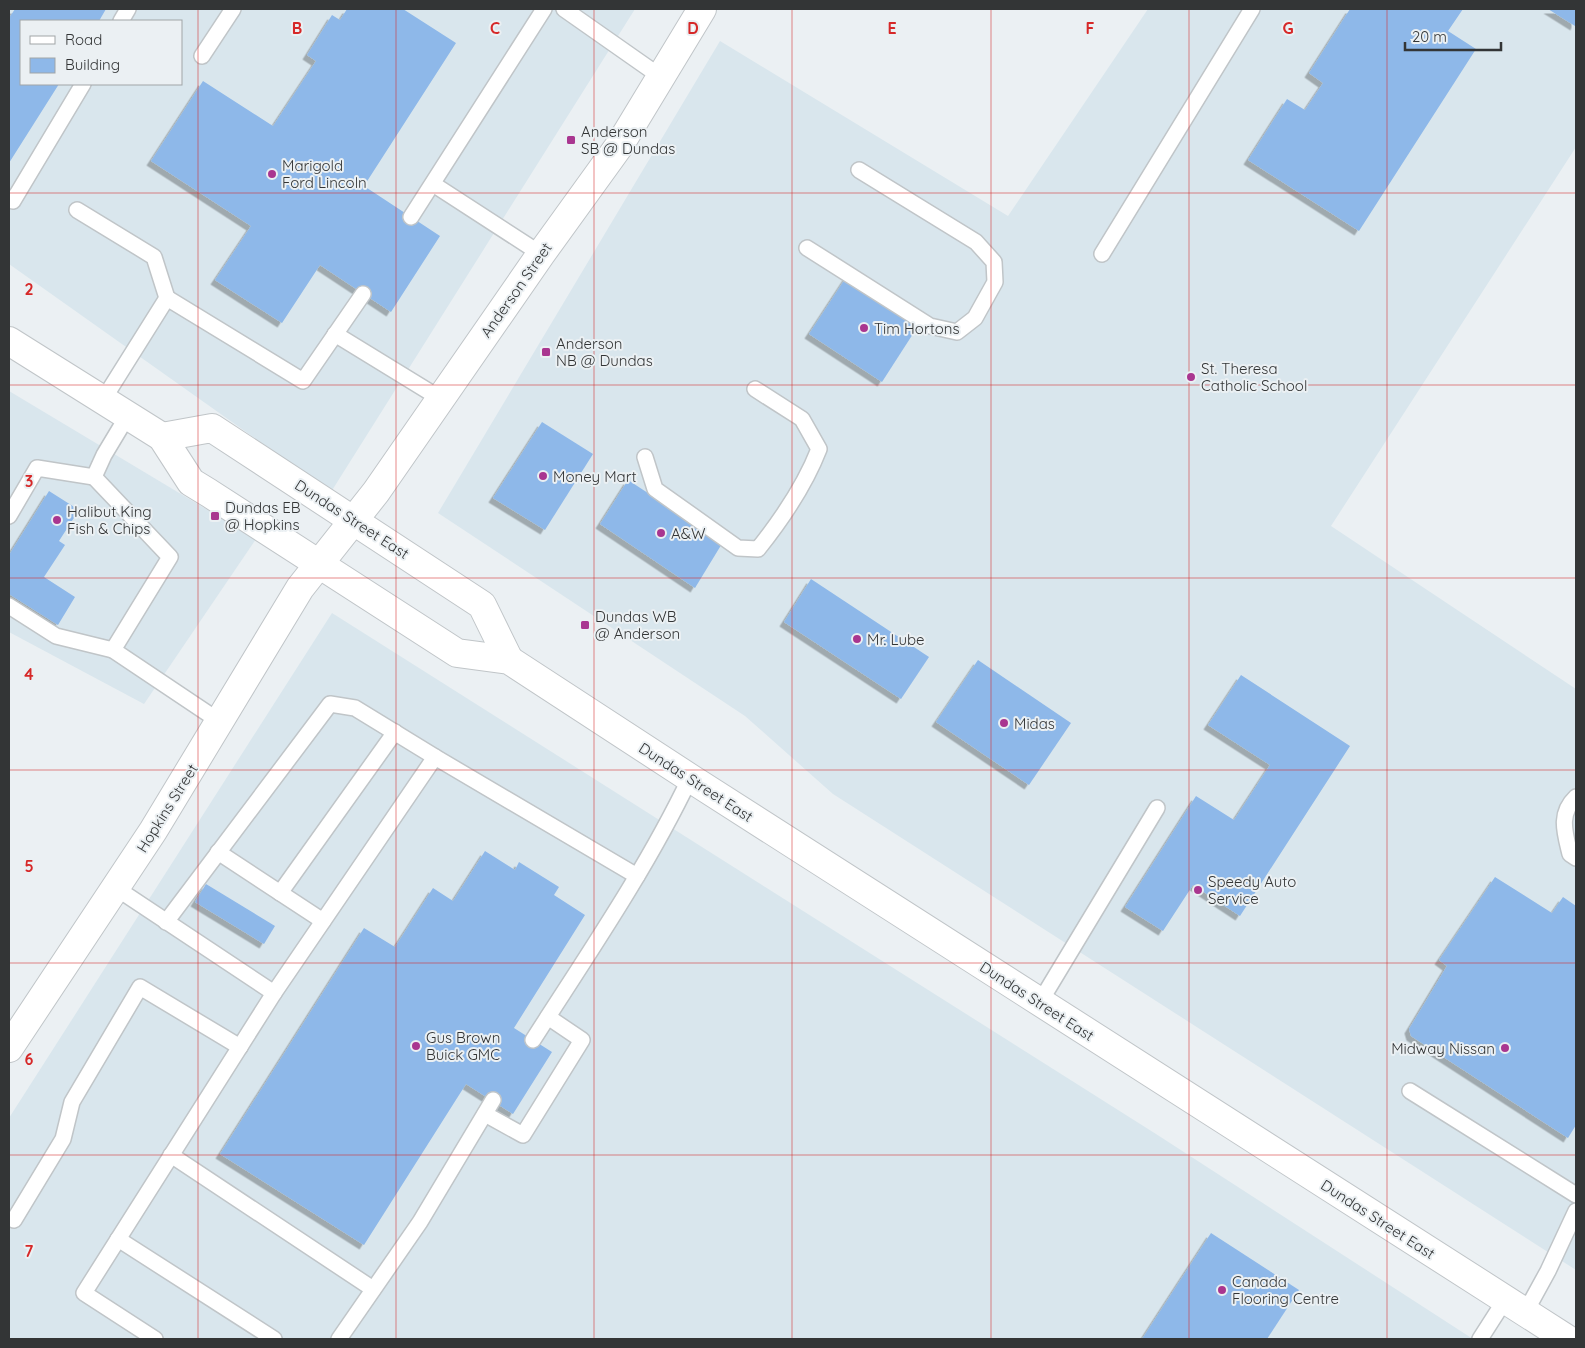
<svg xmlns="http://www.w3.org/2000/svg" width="1585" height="1348" font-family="Quicksand,sans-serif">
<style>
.built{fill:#d9e6ed;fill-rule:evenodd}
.building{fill:#8eb8e9;filter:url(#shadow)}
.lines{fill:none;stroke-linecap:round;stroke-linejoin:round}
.lane-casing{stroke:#c0c5c8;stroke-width:18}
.secondary-casing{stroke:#c0c5c8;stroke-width:30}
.primary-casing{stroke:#c0c5c8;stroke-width:30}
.lane{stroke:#fff;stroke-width:15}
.secondary{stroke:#fff;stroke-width:28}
.primary{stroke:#fff;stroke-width:28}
.grid{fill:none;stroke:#d62828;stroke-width:1;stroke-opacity:0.55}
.poi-dot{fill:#a93690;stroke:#ebf0f3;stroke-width:2}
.labels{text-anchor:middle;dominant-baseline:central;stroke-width:4;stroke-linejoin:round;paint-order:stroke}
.poi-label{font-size:15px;fill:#333536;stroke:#ebf0f3;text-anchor:start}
.street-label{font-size:15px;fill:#333536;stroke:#ebf0f3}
.grid-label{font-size:16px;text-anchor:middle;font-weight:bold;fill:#d62828;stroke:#ebf0f3;stroke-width:4;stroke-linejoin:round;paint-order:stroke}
</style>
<defs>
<filter id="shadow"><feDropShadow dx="-4.5" dy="4.5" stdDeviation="0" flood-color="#0004"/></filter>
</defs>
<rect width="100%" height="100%" fill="#ebf0f3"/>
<!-- built -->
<g class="built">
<path d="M9,9H635L331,492L9,264ZM21,21H181V84H21Z"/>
<path d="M1148,9H1576V147L1331,526L1576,689V1270L833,794L745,716L438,513L720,41L1008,216Z"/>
<path d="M9,391L256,539L144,704L9,632Z"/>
<path d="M332,613L1156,1134L1473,1339H9V1118Z"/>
</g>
<!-- building -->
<g class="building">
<path d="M15,9H106L99,21H21V84H59L9,163V18Z"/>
<path d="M347,9H403L456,43L364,186L440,236L391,312L320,265L282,323L215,280L251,226L151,161L203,81L273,126L316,61L307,55L332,15L340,20Z"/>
<path d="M1350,9H1463L1448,31L1476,49L1359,231L1248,160L1287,99L1305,110L1323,83L1309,73Z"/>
<path d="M1548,9H1576V23L1575,26Z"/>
<path d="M847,276L920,323L882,382L809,334Z"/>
<path d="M542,422L593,454L545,530L493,498Z"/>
<path d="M628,480L723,542L695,588L600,524Z"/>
<path d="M49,491L79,510L59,541L65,545L44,577L75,597L58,625L9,594V555Z"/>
<path d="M811,579L929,657L901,699L784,622Z"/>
<path d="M978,660L1071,723L1029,785L936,722Z"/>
<path d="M1241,675L1350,746L1240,916L1193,885L1163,931L1125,907L1196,796L1234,820L1270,765L1208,725Z"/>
<path d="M485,851L515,870L519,862L559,887L554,895L585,915L514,1028L552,1052L513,1114L466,1084L364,1245L220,1154L364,928L395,947L433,888L453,901Z"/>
<path d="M1495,877L1552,913L1563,897L1576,906V1125L1568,1138L1411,1036L1409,1029L1447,966L1439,960Z"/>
<path d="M206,884L275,926L264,944L195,902Z"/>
<path d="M1211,1233L1299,1290L1267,1339H1142Z"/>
</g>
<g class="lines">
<!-- lane casing -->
<g class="lane-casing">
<g id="lane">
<path d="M564,9L661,77"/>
<path d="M121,21L128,9"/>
<path d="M202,56L233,9"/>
<path d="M433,184L541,254"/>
<path d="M9,198L13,201L83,84"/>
<path d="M77,210L154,257L167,298"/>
<path d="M411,217L544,9"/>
<path d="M807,248L930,326L957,332L975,318L995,282L994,262L976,242L859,170"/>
<path d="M1102,254L1252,9"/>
<path d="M335,334L441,399"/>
<path d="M103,400L167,298L303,381L363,294"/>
<path d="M128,415L104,455L94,477L170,557L113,650L219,721"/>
<path d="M645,457L655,489L738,548L758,549C782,519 805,485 819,449L802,419L755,389"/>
<path d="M9,516L37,468L94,477"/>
<path d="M9,606L56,636L113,650"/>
<path d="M1576,797C1558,814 1565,833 1570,854L1576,858"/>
<path d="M218,852L323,921"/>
<path d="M116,888L274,993"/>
<path d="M280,893L395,732"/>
<path d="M166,922L330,704L355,708L435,757"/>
<path d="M1040,1002L1157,808"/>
<path d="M533,1040C588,954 646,870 690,778"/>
<path d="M1410,1091L1576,1195"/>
<path d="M485,1114L523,1135L582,1040L548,1017"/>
<path d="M171,1155L373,1289"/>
<path d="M14,1220L63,1139L72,1102L140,987L240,1047"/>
<path d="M118,1239L274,1339"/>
<path d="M1525,1313L1548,1271L1576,1211"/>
<path d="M155,1339L84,1293L274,993L435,757L637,876"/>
<path d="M339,1339L420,1222L493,1100"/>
<path d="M1480,1339L1505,1300"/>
</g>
</g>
<!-- secondary casing -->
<g class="secondary-casing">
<path id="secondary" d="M9,1048L153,831L300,588L376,492L541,254L619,146L702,9"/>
</g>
<!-- primary casing -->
<g class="primary-casing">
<g id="primary">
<path d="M9,341L162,437L191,482L209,493L457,653L509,660L690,778L1567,1339"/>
<path d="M162,437L212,428L482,605L509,660"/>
</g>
</g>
<!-- lane -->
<use href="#lane" class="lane"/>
<!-- secondary -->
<use href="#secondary" class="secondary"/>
<!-- primary -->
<use href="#primary" class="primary"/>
</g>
<!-- grid -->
<path class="grid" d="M198,9V1339M396,9V1339M594,9V1339M792,9V1339M991,9V1339M1189,9V1339M1387,9V1339M9,193H1576M9,385H1576M9,578H1576M9,770H1576M9,963H1576M9,1155H1576"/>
<!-- markers -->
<g class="poi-dot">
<rect x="566" y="135" width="10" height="10" rx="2.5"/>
<circle cx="272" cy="174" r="5"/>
<circle cx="864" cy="328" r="5"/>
<rect x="541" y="347" width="10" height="10" rx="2.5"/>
<circle cx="1191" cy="377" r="5"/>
<circle cx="543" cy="476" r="5"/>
<rect x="210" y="511" width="10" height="10" rx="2.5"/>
<circle cx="57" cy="520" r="5"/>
<circle cx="661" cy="533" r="5"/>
<rect x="580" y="620" width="10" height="10" rx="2.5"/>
<circle cx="857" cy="639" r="5"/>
<circle cx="1004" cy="723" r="5"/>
<circle cx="1198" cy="890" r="5"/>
<circle cx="416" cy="1046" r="5"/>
<circle cx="1505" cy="1048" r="5"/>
<circle cx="1222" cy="1290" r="5"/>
</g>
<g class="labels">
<!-- poi labels -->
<g class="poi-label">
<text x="581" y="131">Anderson<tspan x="581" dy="17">SB @ Dundas</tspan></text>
<text x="282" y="165">Marigold<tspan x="282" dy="17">Ford Lincoln</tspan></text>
<text x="874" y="328">Tim Hortons</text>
<text x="556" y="343">Anderson<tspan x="556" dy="17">NB @ Dundas</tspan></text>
<text x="1201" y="368">St. Theresa<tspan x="1201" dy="17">Catholic School</tspan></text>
<text x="553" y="476">Money Mart</text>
<text x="225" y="507">Dundas EB<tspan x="225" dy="17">@ Hopkins</tspan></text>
<text x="67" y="511">Halibut King<tspan x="67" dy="17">Fish &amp; Chips</tspan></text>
<text x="671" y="533">A&amp;W</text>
<text x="595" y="616">Dundas WB<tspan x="595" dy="17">@ Anderson</tspan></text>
<text x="867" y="639">Mr. Lube</text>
<text x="1014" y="723">Midas</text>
<text x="1208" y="881">Speedy Auto<tspan x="1208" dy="17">Service</tspan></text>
<text x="426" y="1037">Gus Brown<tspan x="426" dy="17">Buick GMC</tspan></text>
<text x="1495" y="1048" text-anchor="end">Midway Nissan</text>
<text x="1232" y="1281">Canada<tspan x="1232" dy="17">Flooring Centre</tspan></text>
</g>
<!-- street labels -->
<g class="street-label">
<text transform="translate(516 290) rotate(-55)">Anderson Street</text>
<text transform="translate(352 519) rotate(33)">Dundas Street East</text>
<text transform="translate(696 782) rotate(33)">Dundas Street East</text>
<text transform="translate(167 808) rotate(-58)">Hopkins Street</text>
<text transform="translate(1037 1001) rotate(33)">Dundas Street East</text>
<text transform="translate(1378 1219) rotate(33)">Dundas Street East</text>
</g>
</g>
<g class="grid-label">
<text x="297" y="34">B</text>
<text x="495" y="34">C</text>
<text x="693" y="34">D</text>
<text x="892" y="34">E</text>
<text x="1090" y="34">F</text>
<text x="1288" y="34">G</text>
<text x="29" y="295">2</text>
<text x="29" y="487">3</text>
<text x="29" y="680">4</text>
<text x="29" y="872">5</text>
<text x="29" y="1065">6</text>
<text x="29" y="1257">7</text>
</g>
<!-- border -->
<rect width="1585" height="1348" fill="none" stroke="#333536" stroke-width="20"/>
<!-- legend -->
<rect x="20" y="20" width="162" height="65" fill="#ebf0f3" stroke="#a1a5a7"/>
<rect x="30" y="36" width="25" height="8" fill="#ffffff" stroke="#a1a5a7"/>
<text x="65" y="45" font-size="15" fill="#333536">Road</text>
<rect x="30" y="58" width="25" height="15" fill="#8eb8e9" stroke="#a1a5a7"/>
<text x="65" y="70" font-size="15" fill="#333536">Building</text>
<!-- scale -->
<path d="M1405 42v8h96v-8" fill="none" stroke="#333536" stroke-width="2.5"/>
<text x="1412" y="42" font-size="15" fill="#333536" stroke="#ebf0f3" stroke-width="4" paint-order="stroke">20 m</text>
</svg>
